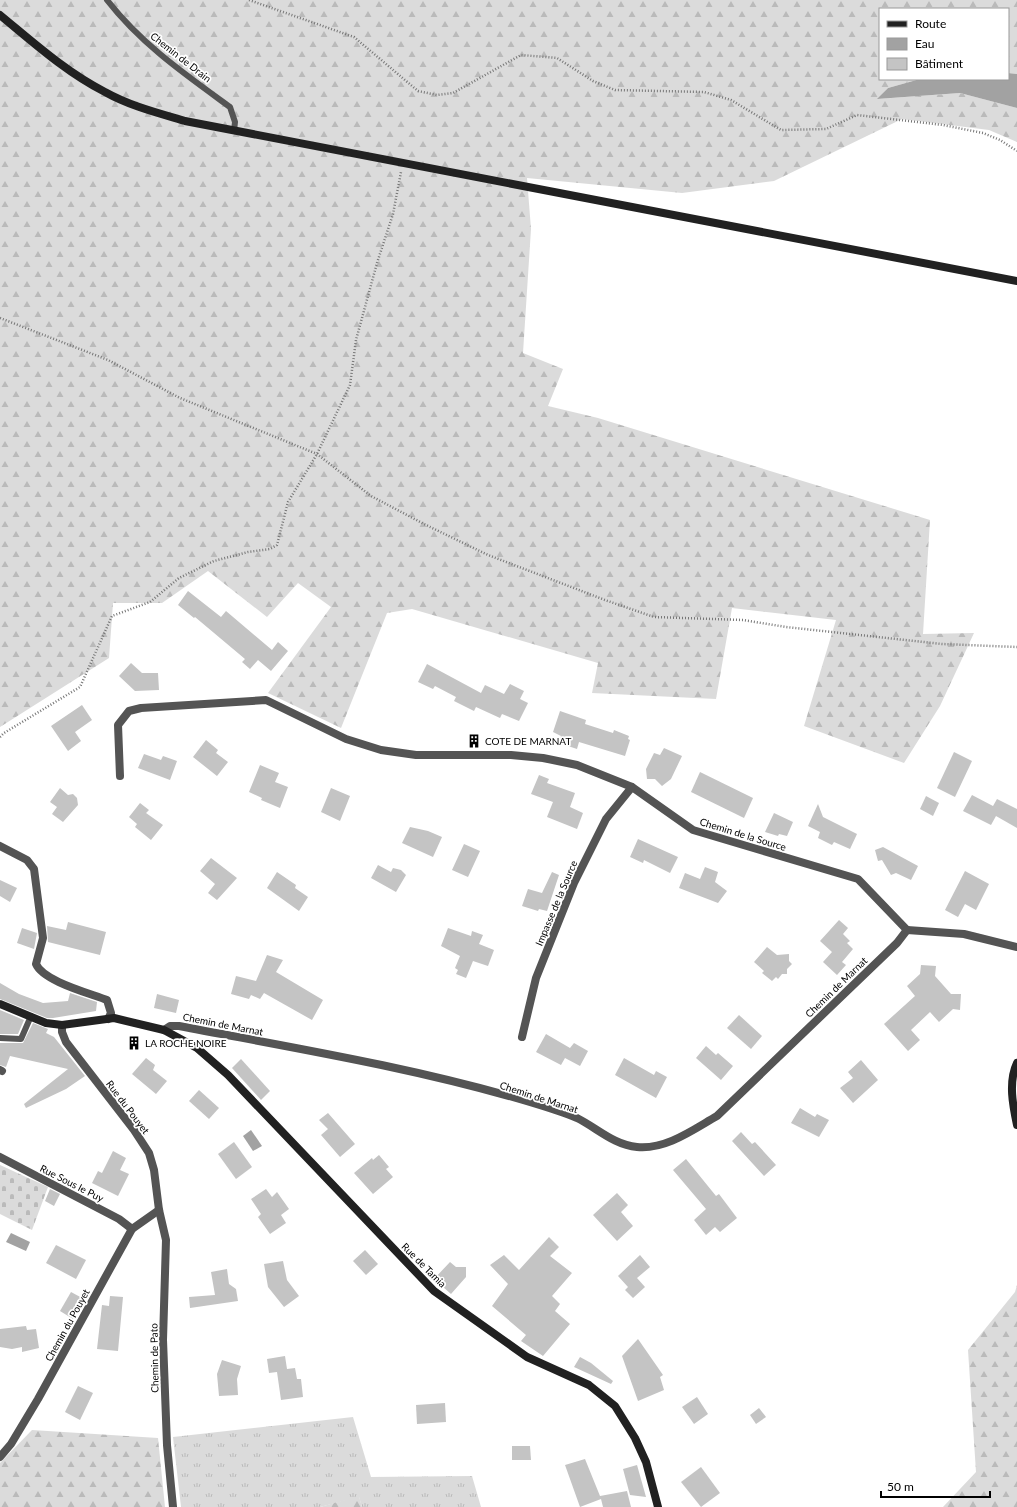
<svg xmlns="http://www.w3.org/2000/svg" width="1017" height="1507" font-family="Lato,sans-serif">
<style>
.grass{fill:url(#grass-tufts)}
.forest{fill:url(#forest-firs)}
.cemetery{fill:url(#cemetery-stones)}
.water{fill:#a2a2a2}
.building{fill:#c4c4c4}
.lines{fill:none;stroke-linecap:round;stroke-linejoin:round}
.path{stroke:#767676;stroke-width:2.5;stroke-dasharray:1 2;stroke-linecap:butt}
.lane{stroke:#545454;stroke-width:6}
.street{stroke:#545454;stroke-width:8}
.secondary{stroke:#212121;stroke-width:8}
.labels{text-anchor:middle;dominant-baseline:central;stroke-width:3.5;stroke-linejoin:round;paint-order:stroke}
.street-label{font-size:10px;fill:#000;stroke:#fff}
.poi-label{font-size:10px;fill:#000;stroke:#fff;text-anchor:start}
</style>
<defs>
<pattern id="grass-tufts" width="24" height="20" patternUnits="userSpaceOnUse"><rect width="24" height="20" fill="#dbdbdb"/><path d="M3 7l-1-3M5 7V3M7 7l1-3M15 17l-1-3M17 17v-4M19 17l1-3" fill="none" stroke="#bababa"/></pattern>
<pattern id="forest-firs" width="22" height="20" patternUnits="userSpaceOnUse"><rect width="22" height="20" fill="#dbdbdb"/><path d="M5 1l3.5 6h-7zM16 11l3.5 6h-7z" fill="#bababa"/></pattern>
<pattern id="cemetery-stones" width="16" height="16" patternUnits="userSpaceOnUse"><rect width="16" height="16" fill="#dbdbdb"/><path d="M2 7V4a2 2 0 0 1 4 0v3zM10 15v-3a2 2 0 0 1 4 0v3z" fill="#bababa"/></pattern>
</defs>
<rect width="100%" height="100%" fill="#fff"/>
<!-- grass -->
<path class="grass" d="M353,1417L371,1477L472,1476L481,1507H362L359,1497L320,1507H181L173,1437Z"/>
<!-- forest -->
<g class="forest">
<path d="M0,0H1017V74L1008,73V9H880V79H920L888,88L878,99L960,93L1017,108V142L989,130L902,119L774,181L682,193L527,178L531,229L523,353L563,369L548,406L598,418L930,520L923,634L974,633L940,706L904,763L804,726L836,620L732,608L716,699L592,693L598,663L412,609L387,613L341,728L268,693L331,607L298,583L267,617L208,571L162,603H113L109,658L0,727Z"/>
<path d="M1017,1285V1507H943L976,1472L968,1350L1015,1292Z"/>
<path d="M32,1430L158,1438L165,1507H0V1463Z"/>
<path d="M359,1496L362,1507H320Z"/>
</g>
<!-- cemetery -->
<path class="cemetery" d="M0,1165L48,1187L32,1230L0,1214Z"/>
<!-- water -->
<g class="water">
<path d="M1008,73L1017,74V108L960,93L877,99L888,88L920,79H1008Z"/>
<path d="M251,1130L262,1146L253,1151L243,1136Z"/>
<path d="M11,1233L30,1242L26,1251L6,1242Z"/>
</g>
<!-- building -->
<g class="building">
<path d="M188,591L221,617L226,611L272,650L278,642L288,651L271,671L258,660L250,669L242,662L245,659L195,617L194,618L178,605Z"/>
<path d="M131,663L142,673H158L159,690L135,691L119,676Z"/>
<path d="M427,664L481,693L485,685L504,694L510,684L524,691L520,699L528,703L519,721L502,714L500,718L476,707L474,711L454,701L456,697L435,686L433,689L418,682Z"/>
<path d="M82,705L92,720L75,732L81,741L68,751L51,726Z"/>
<path d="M560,711L586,720L585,724L613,733L614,730L629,736L628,739L630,740L625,756L579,742L577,749L559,743L561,736L553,732Z"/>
<path d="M206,740L218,750L216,753L228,762L217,776L193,757Z"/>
<path d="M664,748L682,756L671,779L662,786L655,779H647L646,769L654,753L660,755Z"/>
<path d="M954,752L972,761L955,797L937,788Z"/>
<path d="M144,754L161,760L163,756L177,761L170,780L138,768Z"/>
<path d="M260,765L279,773L275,782L288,787L280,808L261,800L262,798L249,792Z"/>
<path d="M700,772L753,798L744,818L691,792Z"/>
<path d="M539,775L549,779L547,783L575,793L570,807L583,813L577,829L547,817L553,802L531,794Z"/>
<path d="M60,788L68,795L73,794L77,798L78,805L63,822L52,814L57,807L50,802Z"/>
<path d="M331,788L350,796L340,821L321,812Z"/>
<path d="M972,795L993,806L997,799L1017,809V828L996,816L991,825L963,811Z"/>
<path d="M926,796L939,803L933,816L920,809Z"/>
<path d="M140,803L149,810L146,813L163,825L151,840L135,827L137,824L129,817Z"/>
<path d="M818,804L823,817L857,834L850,849L834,842L832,845L818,838L820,832L808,826Z"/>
<path d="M774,813L793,822L787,836L779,834L778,836L765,832Z"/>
<path d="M410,827L428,831L442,837L433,857L402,843Z"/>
<path d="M638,839L678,857L670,873L644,860L643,863L630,857Z"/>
<path d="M464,844L480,851L468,877L452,870Z"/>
<path d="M883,847L918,866L911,880L896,873L891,875L882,860L878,861L875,850Z"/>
<path d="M211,858L237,878L217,900L208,893L215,884L200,871Z"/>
<path d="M378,865L391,872L393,868L401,870L406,875L396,892L371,878Z"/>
<path d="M705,867L718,872L715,882L727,891L718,903L679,888L685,873L700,879Z"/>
<path d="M965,871L989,884L976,910L965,904L958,917L945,910Z"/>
<path d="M277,872L296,885L295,888L308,897L299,911L267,888Z"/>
<path d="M552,872L559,875L547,911L539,909L538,911L522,906L528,889L542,893Z"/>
<path d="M0,880L17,888L10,902L0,896Z"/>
<path d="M839,920L848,928L843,934L850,941L847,943L853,949L842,962L846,965L837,975L823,962L832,952L820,941Z"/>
<path d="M68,922L106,932L100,955L48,942L47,926L66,930Z"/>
<path d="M22,928L37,933L34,949L17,943Z"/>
<path d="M448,928L471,936L472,931L483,935L479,944L494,950L488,966L473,961L466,978L456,974L458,970L455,968L460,956L441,946Z"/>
<path d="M767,947L777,955L789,954V961L792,964L787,969V974H782L778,979L776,977L772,981L762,973L764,971L754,962Z"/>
<path d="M267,955L283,960L276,972L323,1000L312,1020L264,993L260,999L251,995L249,999L231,994L236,976L256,981Z"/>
<path d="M921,965L936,966L935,976L951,994H961L960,1010L953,1009L939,1022L930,1012L911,1030L920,1040L908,1051L884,1024L915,996L907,986L920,974Z"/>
<path d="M0,983L19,994L43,1003L68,1001L70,993L97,1002L96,1011L53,1018H47L0,999Z"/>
<path d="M157,994L179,1000L176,1013L154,1008Z"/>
<path d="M0,1010L24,1020L18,1034H0Z"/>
<path d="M739,1015L762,1036L751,1049L727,1028Z"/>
<path d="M33,1023L48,1029L46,1033L54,1037L85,1076L66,1089L26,1108L24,1104L68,1069L10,1056L6,1067L0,1065V1043H23Z"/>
<path d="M546,1034L570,1048L574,1043L588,1051L580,1066L565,1058L561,1065L536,1052Z"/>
<path d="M706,1046L716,1055L718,1053L733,1066L721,1080L696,1058Z"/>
<path d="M146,1058L155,1065L153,1070L167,1081L156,1094L132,1074Z"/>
<path d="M624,1058L654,1075L656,1071L667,1077L656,1098L615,1075Z"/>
<path d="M241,1059L270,1091L261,1100L232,1068Z"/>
<path d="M861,1060L878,1080L853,1103L840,1088L853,1078L848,1072Z"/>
<path d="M199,1090L219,1108L209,1119L189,1101Z"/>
<path d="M800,1108L815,1117L817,1114L829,1120L819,1137L791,1123Z"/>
<path d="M328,1113L355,1144L340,1157L321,1135L328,1129L319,1120Z"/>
<path d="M741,1132L752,1144L755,1142L776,1165L764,1176L732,1141Z"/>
<path d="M234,1142L252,1167L236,1179L218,1154Z"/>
<path d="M113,1151L126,1158L120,1170L129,1174L118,1196L92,1183L98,1171L102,1173Z"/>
<path d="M379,1155L389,1167L386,1169L393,1177L373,1194L354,1173L372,1158L373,1160Z"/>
<path d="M686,1159L716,1196L719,1194L737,1218L720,1232L715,1227L706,1235L694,1220L706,1209L673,1170Z"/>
<path d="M50,1189L60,1194L54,1206L45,1201Z"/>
<path d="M266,1189L272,1197L277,1192L289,1209L281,1215L286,1223L270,1234L258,1217L261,1214L251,1199Z"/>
<path d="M617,1193L628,1205L621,1212L633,1226L617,1241L593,1215Z"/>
<path d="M549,1237L559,1247L550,1256L572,1273L552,1296L560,1304L555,1311L570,1324L543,1356L521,1341L526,1335L492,1306L508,1284L490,1265L504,1255L519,1270Z"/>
<path d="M56,1245L86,1260L76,1279L46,1263Z"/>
<path d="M365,1250L378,1264L366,1275L353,1261Z"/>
<path d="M640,1255L650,1267L637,1278L645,1287L633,1298L625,1290L628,1287L618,1276Z"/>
<path d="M283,1261L287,1280L299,1296L284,1307L268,1287L264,1264Z"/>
<path d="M450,1262L456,1267H466V1277L451,1294L434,1279Z"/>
<path d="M227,1269L229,1284L236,1289L238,1301L190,1308L189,1297L215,1295L211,1272Z"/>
<path d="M71,1292L84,1299L73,1319L60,1311Z"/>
<path d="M110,1296L123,1297L118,1351L97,1349L102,1305L109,1306Z"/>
<path d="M26,1326L27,1330L36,1329L39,1348L22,1352V1347L12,1349L0,1347V1329Z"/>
<path d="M638,1339L663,1375L660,1377L664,1390L638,1401L622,1356Z"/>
<path d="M285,1356L287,1369L295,1368L297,1379H301L303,1397L281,1400L277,1372L269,1373L267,1359Z"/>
<path d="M580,1357L591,1363L613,1381L611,1384L574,1367Z"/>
<path d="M222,1360L241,1366L237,1379L238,1395L219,1396L217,1374Z"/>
<path d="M78,1386L93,1393L80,1420L65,1412Z"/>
<path d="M697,1397L708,1414L694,1424L682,1407Z"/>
<path d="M445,1403L446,1422L417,1424L416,1405Z"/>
<path d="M759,1408L766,1417L756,1424L750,1415Z"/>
<path d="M512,1446H530L531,1460H512Z"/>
<path d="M585,1459L600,1496L627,1491L631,1507H603L601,1499L580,1507L565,1465Z"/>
<path d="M637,1465L646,1497L630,1495L623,1469Z"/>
<path d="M701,1467L720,1493L701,1507L681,1482Z"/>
</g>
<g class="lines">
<!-- path -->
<g class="path">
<path d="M249,0L354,37L418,91L437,95L453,93L521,55L557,58L593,81L615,90L704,92L731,100L781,130L826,129L857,115L943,125L983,133L1000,140L1017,151"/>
<path d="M0,318L108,360L180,398L317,454L371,496L424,524L488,555L605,600L654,617L743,620L786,627L942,644L1017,647"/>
<path d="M0,737L4,733L80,687L112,616L150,602L179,578L214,561L248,552L270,549L277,545L288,502L317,454L350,385L356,340L377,263L393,214L401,172"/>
</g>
<!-- lane -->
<g class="lane">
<path d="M107,0C141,44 186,75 230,107L235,122L234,131"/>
<path d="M0,1038L21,1039L31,1016"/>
</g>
<!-- street -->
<g class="street">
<path d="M120,776L118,725L129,711L141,708L266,700L346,739L381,750L416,755H511L543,758L577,765L632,787L693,830L858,879L907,930"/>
<path d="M0,846L27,860L34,869L43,938L36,964C43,981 89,993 107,1000L111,1013L108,1019"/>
<path d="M907,930L964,934L1017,947"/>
<path d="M62,1025V1032L66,1042L134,1130L149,1153L154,1170L159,1210L166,1240L163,1340L167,1445L173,1507"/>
<path d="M164,1030L170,1026H179C294,1048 410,1067 523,1100C540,1105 560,1111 577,1118C597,1128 614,1145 637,1147C666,1150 694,1129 717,1116L897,943L907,930"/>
<path d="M522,1037L536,978L574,883L606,819L632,787"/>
<path d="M0,1070L2,1071"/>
<path d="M0,1157L119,1219L132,1229"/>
<path d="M0,1457L11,1444L38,1399L132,1229L159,1210"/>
</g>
<!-- secondary -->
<g class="secondary">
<path d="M0,15C34,43 66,72 105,92C130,106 158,113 185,121L1017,281"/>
<path d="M0,1004L46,1023L62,1025L114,1018L164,1030L197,1048L228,1075L434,1291L527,1357L589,1385L615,1406L635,1438L646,1462L658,1507"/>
<path d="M1017,1063C1008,1082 1013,1106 1017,1125"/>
</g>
</g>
<!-- icons -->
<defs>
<g id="building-bare" transform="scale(1.08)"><path d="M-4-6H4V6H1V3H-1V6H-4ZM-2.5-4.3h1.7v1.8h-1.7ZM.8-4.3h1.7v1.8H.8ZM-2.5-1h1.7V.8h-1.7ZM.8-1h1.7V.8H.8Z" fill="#000" stroke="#fff" stroke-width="2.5" paint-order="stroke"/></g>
</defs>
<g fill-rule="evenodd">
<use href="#building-bare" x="474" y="741"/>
<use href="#building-bare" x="134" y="1043"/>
</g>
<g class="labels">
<!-- street labels -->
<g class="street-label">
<text transform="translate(181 57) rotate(38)">Chemin de Drain</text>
<text transform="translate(743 834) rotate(17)">Chemin de la Source</text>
<text transform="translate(556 903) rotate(-67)">Impasse de la Source</text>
<text transform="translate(836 987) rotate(-44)">Chemin de Marnat</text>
<text transform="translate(223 1024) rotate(11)">Chemin de Marnat</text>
<text transform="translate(539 1097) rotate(18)">Chemin de Marnat</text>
<text transform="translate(128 1107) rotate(53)">Rue du Pouyet</text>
<text transform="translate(72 1183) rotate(27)">Rue Sous le Puy</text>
<text transform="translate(424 1265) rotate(45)">Rue de Tamia</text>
<text transform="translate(67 1325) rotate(-61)">Chemin du Pouyet</text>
<text transform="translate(154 1358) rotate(-91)">Chemin de Pato</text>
</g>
<!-- poi labels -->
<g class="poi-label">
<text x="485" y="741">COTE DE MARNAT</text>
<text x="145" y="1043">LA ROCHE NOIRE</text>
</g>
</g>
<!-- legend -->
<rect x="879" y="8" width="130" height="72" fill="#ffffff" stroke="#999999"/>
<rect x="887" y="21" width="20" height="6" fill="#212121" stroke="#999999"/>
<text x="915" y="28" font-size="12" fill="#000000">Route</text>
<rect x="887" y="38" width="20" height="12" fill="#a2a2a2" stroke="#999999"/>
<text x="915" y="48" font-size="12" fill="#000000">Eau</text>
<rect x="887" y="58" width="20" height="12" fill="#c4c4c4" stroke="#999999"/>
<text x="915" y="68" font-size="12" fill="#000000">Bâtiment</text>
<!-- scale -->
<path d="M881 1491v6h109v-6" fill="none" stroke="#000000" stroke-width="2"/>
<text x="887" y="1491" font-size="12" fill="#000000" stroke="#ffffff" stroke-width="3" paint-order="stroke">50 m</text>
</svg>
